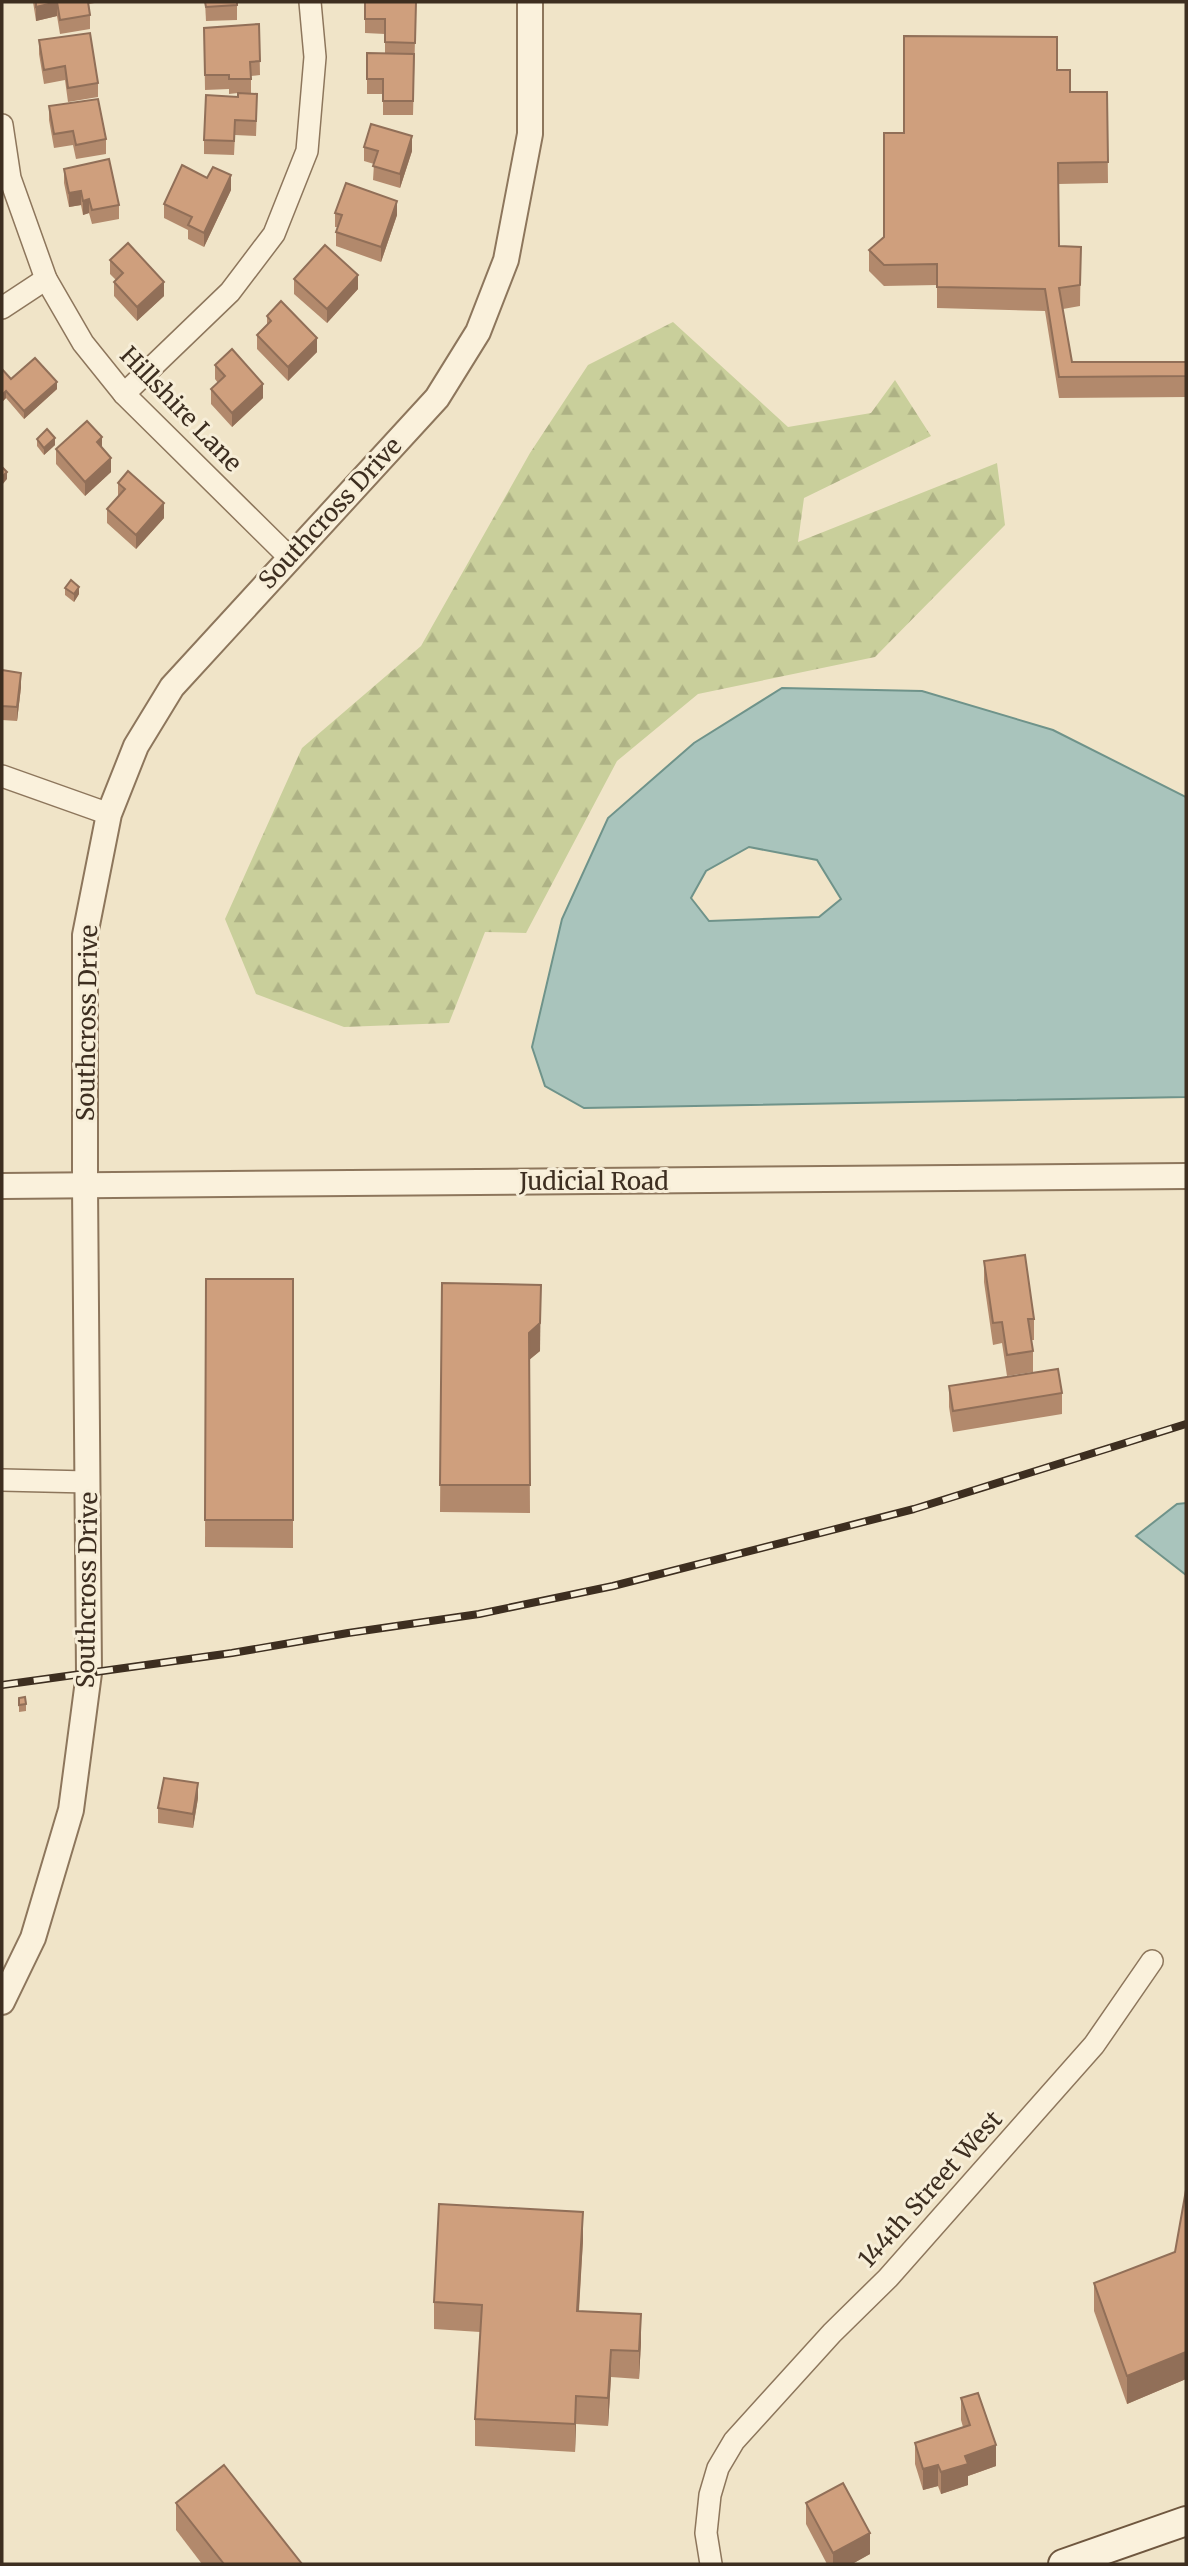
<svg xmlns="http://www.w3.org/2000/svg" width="1188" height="2566" font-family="Merriweather,serif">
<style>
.forest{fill:url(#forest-firs)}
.water{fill:#a9c4bc;stroke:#6f938a;stroke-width:2;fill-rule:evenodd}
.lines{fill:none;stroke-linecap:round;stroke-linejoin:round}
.minor-casing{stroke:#8d765c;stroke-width:24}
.tertiary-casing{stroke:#8d765c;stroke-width:28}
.secondary-casing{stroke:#6f573f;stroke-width:32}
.minor{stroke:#faf1dc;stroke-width:21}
.tertiary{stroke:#faf1dc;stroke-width:24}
.secondary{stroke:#faf1dc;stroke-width:28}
.rail-casing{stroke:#3d2e20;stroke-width:8}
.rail{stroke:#f7eed8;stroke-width:5;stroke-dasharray:16;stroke-linecap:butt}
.wall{fill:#b2896c}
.shaded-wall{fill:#916f58}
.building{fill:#cf9f7d;stroke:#916f58;stroke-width:2}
.labels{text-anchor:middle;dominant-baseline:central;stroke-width:6;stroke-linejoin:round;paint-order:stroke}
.street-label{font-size:24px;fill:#3d2e20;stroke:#f7eed8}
</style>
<defs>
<pattern id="forest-firs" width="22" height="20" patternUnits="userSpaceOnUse" patternTransform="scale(1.75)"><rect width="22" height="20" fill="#c9cf9b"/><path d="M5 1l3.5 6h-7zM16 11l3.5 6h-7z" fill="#aeb285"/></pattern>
</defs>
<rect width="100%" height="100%" fill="#f0e4c8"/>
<!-- forest -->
<path class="forest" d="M673,322L788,427L871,413L895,380L931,436L804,498L798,542L997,463L1005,525L875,657L698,694L617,761L526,933L485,932L449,1023L344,1027L256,994L225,919L302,748L421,646L530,453L588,365Z"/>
<!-- water -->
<g class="water">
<path d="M782,688L922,691L1053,730L1186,797V1097L584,1108L545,1086L532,1047L562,919L608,818L694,743ZM749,847L817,860L841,899L819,917L709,921L691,898L706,871Z"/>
<path d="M1186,1503V1575L1136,1536L1177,1504Z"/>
</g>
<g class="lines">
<!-- minor casing -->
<g class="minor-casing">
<g id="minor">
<path d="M2,125L10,178L46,279L83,343L124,394L289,557"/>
<path d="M2,308L46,279"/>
<path d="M124,394L230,292L274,234L307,151L315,57L310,2"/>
<path d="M2,776L109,814"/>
<path d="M2,1480L88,1482"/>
<path d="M711,2564L706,2533L710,2495L718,2468L734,2441L832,2333L888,2278L1094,2045L1152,1961"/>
</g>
</g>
<!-- tertiary casing -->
<g class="tertiary-casing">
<g id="tertiary">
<path d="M2,1186L1186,1176"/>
<path d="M2,2002L33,1938L71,1810L89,1673L85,1186V935L109,814L136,746L172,687L437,398L478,332L506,260L530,134V2"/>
</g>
</g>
<!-- secondary casing -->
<g class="secondary-casing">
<path id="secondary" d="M1063,2564L1186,2521"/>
</g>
<!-- minor -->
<use href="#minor" class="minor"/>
<!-- tertiary -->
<use href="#tertiary" class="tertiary"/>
<!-- secondary -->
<use href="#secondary" class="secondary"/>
<!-- rail casing -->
<g class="rail-casing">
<path id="rail" d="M2,1685L232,1653L348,1633L479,1614L613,1586L914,1509L1186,1424"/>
</g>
<!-- rail -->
<use href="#rail" class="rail"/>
</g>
<!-- wall -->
<g class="wall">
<path d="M33,2H100L89,4L90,15V29L60,34L57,16L36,21Z"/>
<path d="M205,2H237V20L206,21Z"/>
<path d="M365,2H416L413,115H383V94H367V53L385,54V34L365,33Z"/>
<path d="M259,24L260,75L251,76V93H241L257,108L256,136L235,135L234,155L204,154V140L238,97V93L229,94V89L205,90L204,28Z"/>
<path d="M39,40L98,83V97L68,102L65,80L44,84L39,54Z"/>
<path d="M1057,70L1070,92H1107L1108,183L1058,184L1059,246L1081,247L1080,306L1063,309L1072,362H1186V397L1059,398L1045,311L937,308V285L884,286L869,271V250L884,237L904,133Z"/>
<path d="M49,106L106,139V154L76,159L73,145L54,148L49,120Z"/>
<path d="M364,147L412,151L400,188L373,180L374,164L364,161Z"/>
<path d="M64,169L119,205V219L92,224L89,213L83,215L81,205L69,207L64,183Z"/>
<path d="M231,190L204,247L188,239V230L164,218V204Z"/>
<path d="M335,213L397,215L381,262L336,246V232L337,227H335Z"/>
<path d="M110,260L164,296L137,321L114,296V282L116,280L110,274Z"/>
<path d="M294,279L358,289L327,323L294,294Z"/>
<path d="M267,316L317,352L288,381L257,349V335L267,325Z"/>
<path d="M215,365L263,398L232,427L211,404V389L218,383L215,379Z"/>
<path d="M2,369L11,379L57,389L24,419L6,398L2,402Z"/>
<path d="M37,439L55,445L44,455L37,446Z"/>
<path d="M56,449H102L111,472L85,496L56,464Z"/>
<path d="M118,483L164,518L136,549L107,523V509L118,497Z"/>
<path d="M65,588L79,594L74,602L65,595Z"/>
<path d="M2,670L21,687L17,721L2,720Z"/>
<path d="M984,1261L1034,1319V1340H1031L1033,1351V1372L1007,1376L1002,1343L993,1345L984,1282Z"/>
<path d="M206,1279H293V1548L205,1547Z"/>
<path d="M442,1283L540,1351L529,1360L530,1513L440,1512Z"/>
<path d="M949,1386L1062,1393V1414L953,1432L949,1407Z"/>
<path d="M19,1698L26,1704V1711L19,1712Z"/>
<path d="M198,1798L193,1828L158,1823V1808Z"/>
<path d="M583,2240L579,2311L641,2342L639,2379L611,2377L608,2426L576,2424L575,2452L475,2446V2419L480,2332L434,2329V2302Z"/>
<path d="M1175,2252L1186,2379L1127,2404L1094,2311V2283Z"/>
<path d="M961,2398L996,2466L968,2476V2485L941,2494L938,2486L923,2490L915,2464V2443L963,2427L961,2420Z"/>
<path d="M176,2503L302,2564H202L176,2530Z"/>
<path d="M806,2503L870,2554L852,2564H827L806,2524Z"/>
</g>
<!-- shaded-wall -->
<g class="shaded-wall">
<path d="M57,2V16L36,21V7Z"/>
<path d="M412,136V151L400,188V174Z"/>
<path d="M231,175V190L204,247V233Z"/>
<path d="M81,191V205L69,207V193Z"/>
<path d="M89,199V213L83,215V201Z"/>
<path d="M397,201V215L381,262V247Z"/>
<path d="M358,275V289L327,323V309Z"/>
<path d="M164,282V296L137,321V307Z"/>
<path d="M317,338V352L288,381V367Z"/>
<path d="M57,382V389L24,419V411Z"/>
<path d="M263,384V398L232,427V413Z"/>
<path d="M6,391V398L2,402V395Z"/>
<path d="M102,437V451L97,442Z"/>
<path d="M55,438V445L44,455V448Z"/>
<path d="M111,458V472L85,496V482Z"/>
<path d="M7,472V479L2,485V477Z"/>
<path d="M164,503V518L136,549V535Z"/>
<path d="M79,587V594L74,602V594Z"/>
<path d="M21,673V687L17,721V707Z"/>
<path d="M541,1285L540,1351L529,1360V1333Z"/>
<path d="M198,1783V1798L193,1828V1814Z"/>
<path d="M583,2212V2240L577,2338V2311Z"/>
<path d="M641,2314V2342L639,2379V2351Z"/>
<path d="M611,2350V2377L608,2426V2398Z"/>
<path d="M1186,2352V2379L1127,2404V2376Z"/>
<path d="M576,2396V2424L575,2452V2424Z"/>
<path d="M996,2445V2466L968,2476V2485L941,2494V2472L965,2456Z"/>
<path d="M938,2465V2486L923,2490V2469Z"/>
<path d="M870,2533V2554L852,2564H833V2553Z"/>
</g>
<!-- building -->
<g class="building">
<path d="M36,2H88L90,15L60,20L57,2L36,7Z"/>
<path d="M205,2H237V5L206,7Z"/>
<path d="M365,2H416L415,43L385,42V19H365Z"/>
<path d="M259,24L260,61L250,62L251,79H229V75H205L204,28Z"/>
<path d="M90,33L98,83L68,88L65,66L44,70L39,40Z"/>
<path d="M904,36L1057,37V70H1070V92H1107L1108,162L1058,163L1059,246L1081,247L1080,285L1059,288L1072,362H1186V376L1059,377L1045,289L937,287V264L884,265L869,250L884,237V133H904Z"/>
<path d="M367,53L414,54L413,101H383V79H367Z"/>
<path d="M238,93L257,94L256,121L235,120L234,141L204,140L206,95L238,97Z"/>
<path d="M98,99L106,139L76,145L73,131L54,134L49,106Z"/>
<path d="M371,124L412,136L400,174L373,166L378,151L364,147Z"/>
<path d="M109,159L119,205L92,210L89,199L83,201L81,191L69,193L64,169Z"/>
<path d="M182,165L207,178L213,167L231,175L204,233L188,225L192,217L164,204Z"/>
<path d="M346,183L397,201L381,247L336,232L342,215L335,213Z"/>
<path d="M128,243L164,282L137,307L114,282L123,273L110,260Z"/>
<path d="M325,245L358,275L327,309L294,279Z"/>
<path d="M281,301L317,338L288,367L257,335L271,321L267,316Z"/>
<path d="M232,349L263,384L232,413L211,389L225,376L215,365Z"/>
<path d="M35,358L57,382L24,411L6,391L2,395V369L11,379Z"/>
<path d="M87,421L102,437L97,442L111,458L85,482L56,449Z"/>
<path d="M47,429L55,438L44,448L37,439Z"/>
<path d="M2,467L7,472L2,477Z"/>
<path d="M128,471L164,503L136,535L107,509L125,489L118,483Z"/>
<path d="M71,580L79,587L74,594L65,588Z"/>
<path d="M2,670L21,673L17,707L2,706Z"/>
<path d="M1025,1255L1034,1319H1028L1033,1351L1007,1355L1002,1322L993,1323L984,1261Z"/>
<path d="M206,1279H293V1520H205Z"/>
<path d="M442,1283L541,1285L540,1323L529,1333L530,1485H440Z"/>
<path d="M1058,1369L1062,1393L953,1411L949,1386Z"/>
<path d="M25,1697L26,1704L19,1705V1698Z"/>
<path d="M164,1778L198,1783L193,1814L158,1808Z"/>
<path d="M1186,2190V2352L1127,2376L1094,2283L1175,2252Z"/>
<path d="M439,2204L583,2212L577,2311L641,2314L639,2351L611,2350L608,2398L576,2396L575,2424L475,2419L482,2305L434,2302Z"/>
<path d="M978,2393L996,2445L965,2456L968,2464L941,2472L938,2465L923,2469L915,2443L970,2425L961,2398Z"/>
<path d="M224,2465L302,2564H224L176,2503Z"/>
<path d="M843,2483L870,2533L833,2553L806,2503Z"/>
</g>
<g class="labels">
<!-- street labels -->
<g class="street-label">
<text transform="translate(181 409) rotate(46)">Hillshire Lane</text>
<text transform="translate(330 513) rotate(-47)">Southcross Drive</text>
<text transform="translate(87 1023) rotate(-89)">Southcross Drive</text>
<text x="594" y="1181">Judicial Road</text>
<text transform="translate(87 1590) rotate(-89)">Southcross Drive</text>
<text transform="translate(930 2189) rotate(-48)">144th Street West</text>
</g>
</g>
<!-- border -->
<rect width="1188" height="2566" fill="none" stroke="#3d2e20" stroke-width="7"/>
</svg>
